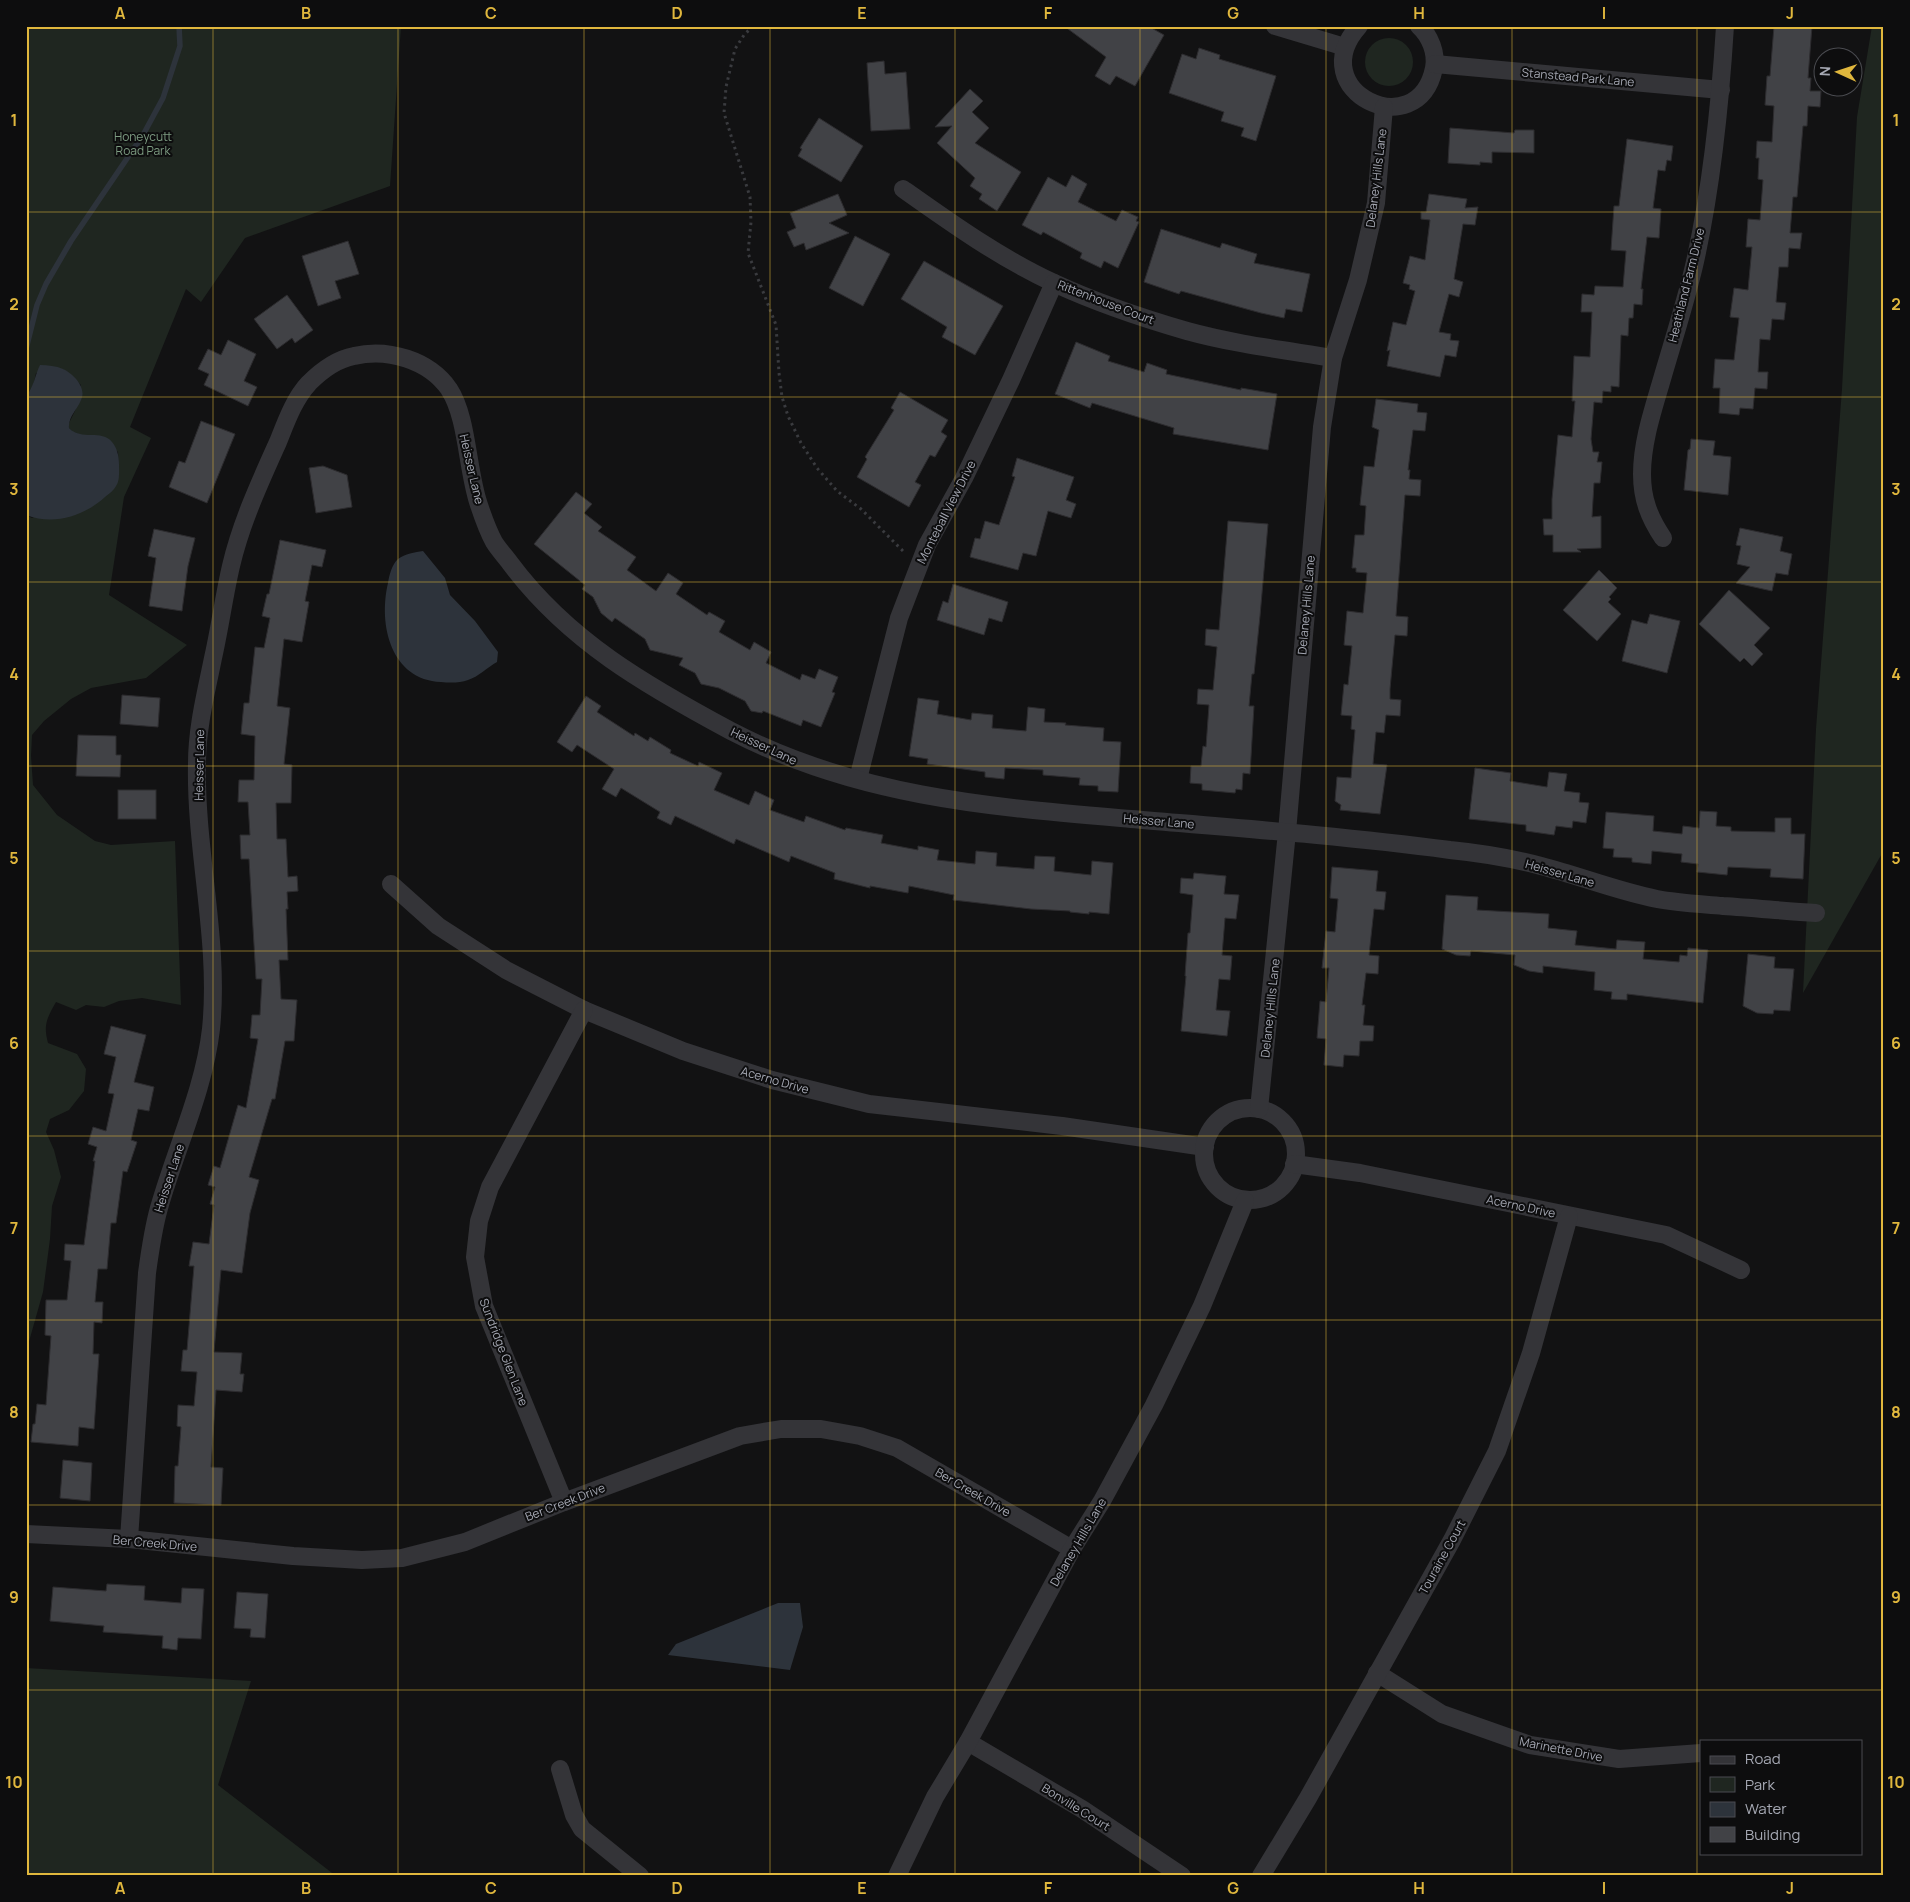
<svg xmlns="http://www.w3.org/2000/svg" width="1910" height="1902" font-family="Manrope,sans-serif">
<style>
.green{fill:#1f2620}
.water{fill:#2d333b}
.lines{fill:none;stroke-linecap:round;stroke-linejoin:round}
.stream{stroke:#2d333b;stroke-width:5.5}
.building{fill:#414246;stroke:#2d2c2f}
.path{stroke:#3a3b3f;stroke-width:3;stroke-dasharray:2.5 4;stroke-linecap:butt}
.minor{stroke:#343438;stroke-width:18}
.grid{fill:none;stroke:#e0b73d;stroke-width:1;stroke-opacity:0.55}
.labels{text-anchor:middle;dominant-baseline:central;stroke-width:4;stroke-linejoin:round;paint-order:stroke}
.street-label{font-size:12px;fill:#a5a8b3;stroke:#0d0d0e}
.park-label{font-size:12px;fill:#7d9c82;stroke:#0d0d0e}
.neatline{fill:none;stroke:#e0b73d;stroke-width:2}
.grid-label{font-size:16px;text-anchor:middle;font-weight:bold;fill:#e0b73d}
</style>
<rect width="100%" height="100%" fill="#121213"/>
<!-- green -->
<g class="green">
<path d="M26,26H401L390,186L245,238L201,302L186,289L130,427L151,438L124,497L109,595L187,645L146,678L91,688L71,699L44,721L32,735L31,756L33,785L57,815L95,841L111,845L175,841L181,1005L142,998L119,1001L104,1007L86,1005L76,1010L56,1002C47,1018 43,1025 48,1043L77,1054L86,1069L84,1091L69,1110L50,1119L46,1132L54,1150L61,1177L52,1206L50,1239L43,1292L28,1345L26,1360V515L32,518L119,476L118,452L97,436H83L73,432L69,428V423L75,411L81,385L63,369L36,373L33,387L26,396Z"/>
<path d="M1872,26H1884V850L1803,993L1816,729L1842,389L1857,117Z"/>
<circle cx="1389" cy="62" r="24"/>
<path d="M26,1668L251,1681L218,1785L336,1876H26Z"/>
</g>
<!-- water -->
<g class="water">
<path d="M40,365C48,365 56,366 63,369C74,374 87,388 81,400C77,410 68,417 69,428C81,441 102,429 112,442C117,448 119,456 119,464C119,470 120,481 116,486C114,490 109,494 105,497C84,516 54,526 26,515V396C34,387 35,375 40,365Z"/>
<path d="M423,551L445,578L450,595L475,621L498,652L497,662C488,667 478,677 468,680C460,683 450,683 441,682C391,680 378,625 388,583C389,576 392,564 398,559C405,554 415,552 423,551Z"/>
<path d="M778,1603H800L803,1627L790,1670L668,1655L676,1644Z"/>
</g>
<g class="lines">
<!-- stream -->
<path class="stream" d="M26,349L37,305L46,284L71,241L143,135L163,98L180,46L179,26"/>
</g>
<!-- building -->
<g class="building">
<path d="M1064,26H1148L1164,35L1135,86L1116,76L1110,85L1095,76L1106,57Z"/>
<path d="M1774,26H1812L1808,78H1811L1810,91H1821L1820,107L1808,106L1807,126H1803L1797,197H1793L1790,233H1802L1800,249L1789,248L1788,267H1779L1776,302L1786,303L1784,320L1772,319L1770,340L1760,339L1758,372H1768L1767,389L1755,388L1753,409L1740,408L1739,415L1719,413L1720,388H1713L1715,359L1734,360L1739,318L1730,317L1734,288L1748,290L1752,247H1746L1748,219L1760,220L1763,180L1758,179L1759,158H1756L1757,141L1772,142L1774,106L1765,105L1767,76H1770Z"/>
<path d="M1199,48L1220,55L1219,59L1276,76L1256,141L1241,136L1244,128L1221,121L1224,112L1169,93L1182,54L1196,59Z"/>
<path d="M884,61L885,74L906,72L910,129L871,131L867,63Z"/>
<path d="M970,89L983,101L972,112L989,128L975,143L1021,172L997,211L979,199L982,194L970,186L975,178L937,143L952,126L935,127Z"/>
<path d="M819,118L863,146L841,182L798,156L802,149L800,148Z"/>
<path d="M1450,128L1514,133L1515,130H1534V153L1492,152V163L1480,162V165L1448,163Z"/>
<path d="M1627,139L1673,146L1671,161L1667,160L1665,171L1658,170L1653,208L1661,209L1659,238L1647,237L1641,289H1643L1642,305L1634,304L1633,318H1629L1628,336L1621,335L1619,387L1611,386V392L1603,391L1602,403L1594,402L1591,439L1593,452H1599L1597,462H1602L1600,483H1594L1592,517L1601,516V548L1577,549L1581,552H1553V535H1544L1543,519H1552V499L1558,435L1572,437L1575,401H1572L1574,356L1590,357L1592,312H1581L1582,294L1594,295L1595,286L1623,287L1626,251L1611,250L1614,206H1619Z"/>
<path d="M1072,175L1087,184L1078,202L1116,221L1122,210L1138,217L1136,221L1139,222L1118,268L1104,261L1101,268L1080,258L1082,253L1043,232L1041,235L1022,225L1048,177L1066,187Z"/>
<path d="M838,194L847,215L829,223L849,233L806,250L804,243L794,247L787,232L796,228L790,213Z"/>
<path d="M1429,194L1467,199L1465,208L1478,207L1475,225L1463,224L1454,279L1463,282L1459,297L1449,294L1439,332L1451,334L1450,340L1459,341L1456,357L1445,355L1440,377L1387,366L1390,350L1387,351L1393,322L1406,325L1415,291L1409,289L1410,285L1403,283L1410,256L1425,260L1430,220L1421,219V212H1426Z"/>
<path d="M1161,229L1220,248L1222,243L1257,254L1254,263L1310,274L1302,312L1286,309L1284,318L1261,313L1181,291L1179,294L1144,282Z"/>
<path d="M855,236L890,254L863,306L829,288Z"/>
<path d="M348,241L359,274L335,281L341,298L318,306L302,256Z"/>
<path d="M924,261L1003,306L975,355L942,337L947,327L901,299Z"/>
<path d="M287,295L313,330L295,343L292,338L277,349L254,319Z"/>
<path d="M228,340L256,354L244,381L257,387L248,406L204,385L209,374L198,369L208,349L221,355Z"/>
<path d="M1076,342L1110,356L1108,361L1144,372L1147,363L1167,370L1166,374L1241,390V388L1277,394L1268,450L1173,434L1174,428L1092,403L1090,408L1055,394Z"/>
<path d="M900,392L948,420L941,432L947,436L935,457L930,455L915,482L921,485L909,507L857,477L867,459L865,457L894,410L891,408Z"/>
<path d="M1376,399L1418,404L1417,412L1427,413L1425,431L1413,430L1408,470H1410L1409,479L1421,480L1420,496L1405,495L1396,616L1408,617L1407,636L1395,635L1390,689V699L1401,700L1400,716L1386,715L1384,733L1376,732L1373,764L1387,765L1380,814L1340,810L1341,805L1335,801L1337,777L1351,778L1355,730L1351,729L1352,716L1341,715L1344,684L1348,685L1352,646L1344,645L1347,611L1363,613L1367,573L1356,572V568H1352L1355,535H1364L1366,506L1360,505L1364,466L1374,467L1379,430L1372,427Z"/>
<path d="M201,421L235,434L207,503L169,487L179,461L185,463Z"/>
<path d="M1691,439L1715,441L1713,455L1731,457L1728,495L1684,490L1688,450L1690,449Z"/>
<path d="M1017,458L1074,477L1066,500L1076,504L1071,518L1048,511L1036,556L1023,553L1018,570L970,557L975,538L980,539L985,521L999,525L1015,477L1012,476Z"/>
<path d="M323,466L347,475L352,507L316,513L309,468Z"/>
<path d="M576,492L592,504L584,513L602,527L598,531L636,557L627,570L656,591L668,573L683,583L676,594L707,615L709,612L725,621L719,632L750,650L754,642L771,652L766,663L800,680L802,674L815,679L819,669L838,677L832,692L835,693L821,727L803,720L801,726L763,711L762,713L751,711L745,701L719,688L701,684L695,673L679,665L683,658L650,650L645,639L615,618L612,622L601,613L593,597L582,589L585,585L534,544Z"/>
<path d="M1228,521L1268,524L1260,616L1254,674H1252L1249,706H1254L1250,774L1243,773L1242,790L1236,789L1235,793L1202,790V784L1190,783L1191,766H1201L1203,746L1206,747L1209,705L1197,704L1198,689L1213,690L1217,647L1205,645L1206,629L1219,630Z"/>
<path d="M1740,528L1783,537L1780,551L1792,554L1788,575L1776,573L1772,591L1736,583L1750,567L1737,564L1741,546L1736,545Z"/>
<path d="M154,529L195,538L188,566L182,611L149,606L156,558L148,556Z"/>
<path d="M280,540L326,550L322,567L312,565L305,601L309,602L302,642L284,639L277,706L290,708L284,764L292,765L291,803H276L277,839H286L288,877L297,876L298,891L287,892L288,909H286L288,960H279L281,999L297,1000L294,1041H285L275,1099H272L249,1177L259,1180L250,1213L242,1273L221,1270L214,1352L242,1353L240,1374H244L242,1392L216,1390L211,1467L223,1468L221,1505L174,1503L175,1466H178L181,1427L177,1426L178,1405L194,1406L197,1372L181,1371L183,1350H187L194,1266H189L193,1242L209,1244L214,1205L210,1204L215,1187L208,1185L214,1166L220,1168L238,1105L246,1108L258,1039L250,1038L252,1015H260L262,979H256L249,859H241L240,835H250L248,802H238L239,780H254L255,736L241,734L244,703H249L255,647L264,648L270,618L262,616L267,594H269Z"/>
<path d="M1599,570L1617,588L1609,597L1611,599L1608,602L1621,614L1597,641L1563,610Z"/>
<path d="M953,584L1008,602L1002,622L989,618L984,635L937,620L943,601L948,603Z"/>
<path d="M1729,590L1770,628L1754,645L1763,654L1752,666L1744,658L1740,662L1699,624Z"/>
<path d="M1650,614L1680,621L1667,673L1622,661L1632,620L1647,624Z"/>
<path d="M122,695L160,698L158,727L120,724Z"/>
<path d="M586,696L601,706L597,712L634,736L635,733L648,741L650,737L671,750L670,753L698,766L699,762L722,773L714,790L749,805L755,791L774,800L770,810L804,822L806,816L845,830L846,828L883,835L881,843L918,850V846L939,850L937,860L975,864L976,851L997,853L996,866L1034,869L1035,856L1055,857L1054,871L1091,875L1092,861L1113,863L1109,914L1089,912V914L1070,912V911L1031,909L953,900L954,895L909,886L908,893L870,886V888L834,879L835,873L791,856L789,862L736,839L734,844L675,816L671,825L657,818L660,812L621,788L616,797L602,789L614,769L577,745L572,752L557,742Z"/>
<path d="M918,698L939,701L937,714L971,720L972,713L993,715L992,728L1026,731L1028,707L1045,709L1044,722L1066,723L1065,725L1104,728L1103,741L1121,742L1118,792L1098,791V786L1079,785L1080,778L1043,775V770L1005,768L1004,779L985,777V772L927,764L928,759L909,756Z"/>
<path d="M78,735L116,736V755H121L120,777L76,776Z"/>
<path d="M1475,768L1511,773L1510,781L1547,787L1549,772L1567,774L1564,791L1580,793L1579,802L1589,803L1586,823L1573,821L1572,828L1556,826L1554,835L1526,831V825L1469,819Z"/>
<rect x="118" y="790" width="38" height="29"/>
<path d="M1700,811L1717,812L1716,826L1731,827V831L1775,832V818H1791V834H1805L1803,879L1770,877L1771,869L1728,867L1727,875L1697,872L1698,864L1681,862L1682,854L1652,851L1651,864L1632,862V858L1613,857L1614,849L1603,848L1606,812L1654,816L1653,831L1682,834L1683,826L1699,828Z"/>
<path d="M1332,867L1378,871L1376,891L1386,892L1384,910L1374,909L1369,955L1379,956L1378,974L1366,973L1362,1005H1365L1363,1025L1374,1026L1373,1041H1360L1359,1056L1344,1055L1343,1067L1324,1065L1326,1039L1317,1038L1320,1001L1326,1002L1329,968H1322L1326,931L1335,932L1338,899L1330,898Z"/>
<path d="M1194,873L1226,876L1224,894L1239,895L1236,919L1225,918L1222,955L1232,956L1230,980L1219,979L1216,1010L1230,1011L1227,1036L1181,1031L1186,976H1185L1188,933H1190L1193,895L1180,893L1181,878L1193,879Z"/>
<path d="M1446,895L1478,897L1477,910L1549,914L1548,928L1577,931L1575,945L1616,949L1617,940L1645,942L1643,959L1679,962L1680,955L1687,956L1688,948L1708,950L1703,1003L1627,994V1000L1611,999L1612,992L1594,990L1595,972L1543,966V973L1529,971L1514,965L1515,955L1471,951L1470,956L1456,955L1442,949Z"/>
<path d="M1748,954L1775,957L1774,968L1794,969L1790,1011L1774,1010L1773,1014L1757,1013L1743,1006Z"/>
<path d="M111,1026L146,1035L134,1082L154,1087L149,1111L138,1109L131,1140L137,1142L127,1172L123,1171L116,1223H111L107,1269H98L95,1302H103L102,1323L94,1322L93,1354H99L94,1429L79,1427L78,1446L31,1442L33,1424H35L37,1404L46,1405L51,1336L45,1335L46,1300H67L71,1261L64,1260L65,1244L84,1245L95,1161H93L97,1147L88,1144L93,1127L106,1131L114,1094L108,1093L116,1057L104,1054Z"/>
<path d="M63,1460L92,1463L90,1501L60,1498Z"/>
<path d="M107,1584L145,1586L144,1600L181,1603L182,1588L204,1589L201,1639L178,1638L177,1650L162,1648L163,1636L103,1632L104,1626L50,1621L53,1587L106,1591Z"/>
<path d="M237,1592L268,1594L265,1638L250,1637L251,1629L234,1628Z"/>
</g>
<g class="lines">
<!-- path -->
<path class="path" d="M753,26L744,35L735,49L726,87L724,113L750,197L751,222L748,253L776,325L779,373L782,397L788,416L801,443L817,468L837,491L861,509L903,551"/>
<!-- minor -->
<g class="minor">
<path d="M1275,26L1345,47"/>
<path d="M1359,26C1301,91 1418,147 1434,68C1437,53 1430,36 1419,26"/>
<path d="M1435,64L1721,90"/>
<path d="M903,189C951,223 1000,258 1054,283C1097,303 1142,318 1187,331C1234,344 1284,350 1333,358"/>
<path d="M1663,538C1649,517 1642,499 1642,474C1642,442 1653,410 1662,379C1673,341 1685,304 1694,266C1712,187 1720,107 1725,26"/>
<path d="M858,779L899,618L927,545L964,478L1011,380L1054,283"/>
<path d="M391,884L438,926L506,970L584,1010L683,1051L772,1080L869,1104L1062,1126L1205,1147"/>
<circle cx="1250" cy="1154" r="46"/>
<path d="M1259,1109L1287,832L1322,427L1333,358L1358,280L1376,203L1384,107"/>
<path d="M1294,1164L1360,1173L1666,1235L1741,1270"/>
<path d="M564,1502L484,1306L475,1257L479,1221L490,1187L584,1010"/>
<path d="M26,1534L129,1539L293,1556L362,1560L402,1558L465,1542L564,1502L740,1436L781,1429H821L860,1436L897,1448L1072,1549"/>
<path d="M129,1539L147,1273C150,1251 153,1229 159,1208C176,1148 204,1090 211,1029C220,941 195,851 197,763C197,727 206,693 213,658C220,627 224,596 231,566C241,523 260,482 278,442C286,422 294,399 309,383C321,371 338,359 354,356C388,348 429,360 449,389C468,418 467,471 479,505C483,517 488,531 494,542C499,550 505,556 510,563C568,641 647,686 731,731C858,797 991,807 1131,819C1237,828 1344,836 1450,850C1480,853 1511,858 1541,866C1580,876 1617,891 1657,899C1678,903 1701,904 1723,906C1754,908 1785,911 1816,913"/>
<path d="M1377,1673L1442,1714L1530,1745L1619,1759L1701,1753"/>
<path d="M968,1742L1082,1809L1182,1876"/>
<path d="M560,1769L574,1815L582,1829L640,1876"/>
<path d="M897,1876L935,1797L968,1742L1072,1549L1102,1501L1154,1405L1202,1306L1245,1201"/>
<path d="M1261,1876L1308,1798L1452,1540L1497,1451L1531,1353L1569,1216"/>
</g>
</g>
<!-- grid -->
<path class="grid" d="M213,26V1876M398,26V1876M584,26V1876M770,26V1876M955,26V1876M1140,26V1876M1326,26V1876M1512,26V1876M1697,26V1876M26,212H1884M26,397H1884M26,582H1884M26,766H1884M26,951H1884M26,1136H1884M26,1320H1884M26,1505H1884M26,1690H1884"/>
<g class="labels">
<!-- street labels -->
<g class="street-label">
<text transform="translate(1578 77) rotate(5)">Stanstead Park Lane</text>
<text transform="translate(1376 178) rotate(-83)">Delaney Hills Lane</text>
<text transform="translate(1686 285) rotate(-76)">Heathland Farm Drive</text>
<text transform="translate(1106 302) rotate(21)">Rittenhouse Court</text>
<text transform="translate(472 469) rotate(77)">Heisser Lane</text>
<text transform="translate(946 512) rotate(-63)">Monteball View Drive</text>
<text transform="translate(1306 605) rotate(-85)">Delaney Hills Lane</text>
<text transform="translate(764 746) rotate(25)">Heisser Lane</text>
<text transform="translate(199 765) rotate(-89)">Heisser Lane</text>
<text transform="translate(1159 821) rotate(5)">Heisser Lane</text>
<text transform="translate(1560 873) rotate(16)">Heisser Lane</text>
<text transform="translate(1270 1008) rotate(-84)">Delaney Hills Lane</text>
<text transform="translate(775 1080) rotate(16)">Acerno Drive</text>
<text transform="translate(169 1178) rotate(-72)">Heisser Lane</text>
<text transform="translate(1521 1206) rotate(12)">Acerno Drive</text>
<text transform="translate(504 1352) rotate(69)">Sundridge Glen Lane</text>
<text transform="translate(973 1492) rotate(30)">Ber Creek Drive</text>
<text transform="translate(565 1502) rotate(-21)">Ber Creek Drive</text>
<text transform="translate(1078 1542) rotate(-60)">Delaney Hills Lane</text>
<text transform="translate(155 1543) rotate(5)">Ber Creek Drive</text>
<text transform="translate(1442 1557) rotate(-61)">Touraine Court</text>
<text transform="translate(1561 1749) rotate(11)">Marinette Drive</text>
<text transform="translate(1076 1807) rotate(32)">Bonville Court</text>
</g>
<!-- park labels -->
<g class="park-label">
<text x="143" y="136">Honeycutt<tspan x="143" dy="14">Road Park</tspan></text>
</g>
</g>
<!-- border -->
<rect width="1910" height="1902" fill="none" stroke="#0d0d0e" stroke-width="55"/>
<!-- legend -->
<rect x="1700" y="1740" width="162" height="115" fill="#0d0d0e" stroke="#4a4b50"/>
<rect x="1710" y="1756" width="25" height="8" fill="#343438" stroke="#4a4b50"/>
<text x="1745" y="1764" font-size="15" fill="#a5a8b3">Road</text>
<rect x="1710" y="1777" width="25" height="15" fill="#1f2620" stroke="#4a4b50"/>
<text x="1745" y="1790" font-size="15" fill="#a5a8b3">Park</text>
<rect x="1710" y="1802" width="25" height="15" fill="#2d333b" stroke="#4a4b50"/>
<text x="1745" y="1814" font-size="15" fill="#a5a8b3">Water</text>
<rect x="1710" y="1827" width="25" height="15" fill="#414246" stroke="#4a4b50"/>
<text x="1745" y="1840" font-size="15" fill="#a5a8b3">Building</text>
<!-- north arrow -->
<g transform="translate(1838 72) rotate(273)"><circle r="24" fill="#0d0d0e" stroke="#4a4b50"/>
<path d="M0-4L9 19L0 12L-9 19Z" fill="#e0b73d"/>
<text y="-8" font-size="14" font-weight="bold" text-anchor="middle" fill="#a5a8b3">N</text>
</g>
<rect x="28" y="28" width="1854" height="1846" class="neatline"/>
<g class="grid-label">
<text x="120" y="19">A</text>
<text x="306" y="19">B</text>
<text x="491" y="19">C</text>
<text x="677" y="19">D</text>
<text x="862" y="19">E</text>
<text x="1048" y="19">F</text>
<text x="1233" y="19">G</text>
<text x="1419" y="19">H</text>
<text x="1604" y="19">I</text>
<text x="1790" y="19">J</text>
<text x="14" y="126">1</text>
<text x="1896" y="126">1</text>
<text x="14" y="310">2</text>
<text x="1896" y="310">2</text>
<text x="14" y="495">3</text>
<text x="1896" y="495">3</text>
<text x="14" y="680">4</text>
<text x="1896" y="680">4</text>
<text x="14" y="864">5</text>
<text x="1896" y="864">5</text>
<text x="14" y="1049">6</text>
<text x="1896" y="1049">6</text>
<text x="14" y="1234">7</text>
<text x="1896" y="1234">7</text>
<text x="14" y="1418">8</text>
<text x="1896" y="1418">8</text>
<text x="14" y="1603">9</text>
<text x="1896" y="1603">9</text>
<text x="14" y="1788">10</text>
<text x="1896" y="1788">10</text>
<text x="120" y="1894">A</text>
<text x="306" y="1894">B</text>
<text x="491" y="1894">C</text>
<text x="677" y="1894">D</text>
<text x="862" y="1894">E</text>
<text x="1048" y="1894">F</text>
<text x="1233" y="1894">G</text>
<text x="1419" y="1894">H</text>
<text x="1604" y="1894">I</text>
<text x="1790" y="1894">J</text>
</g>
</svg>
